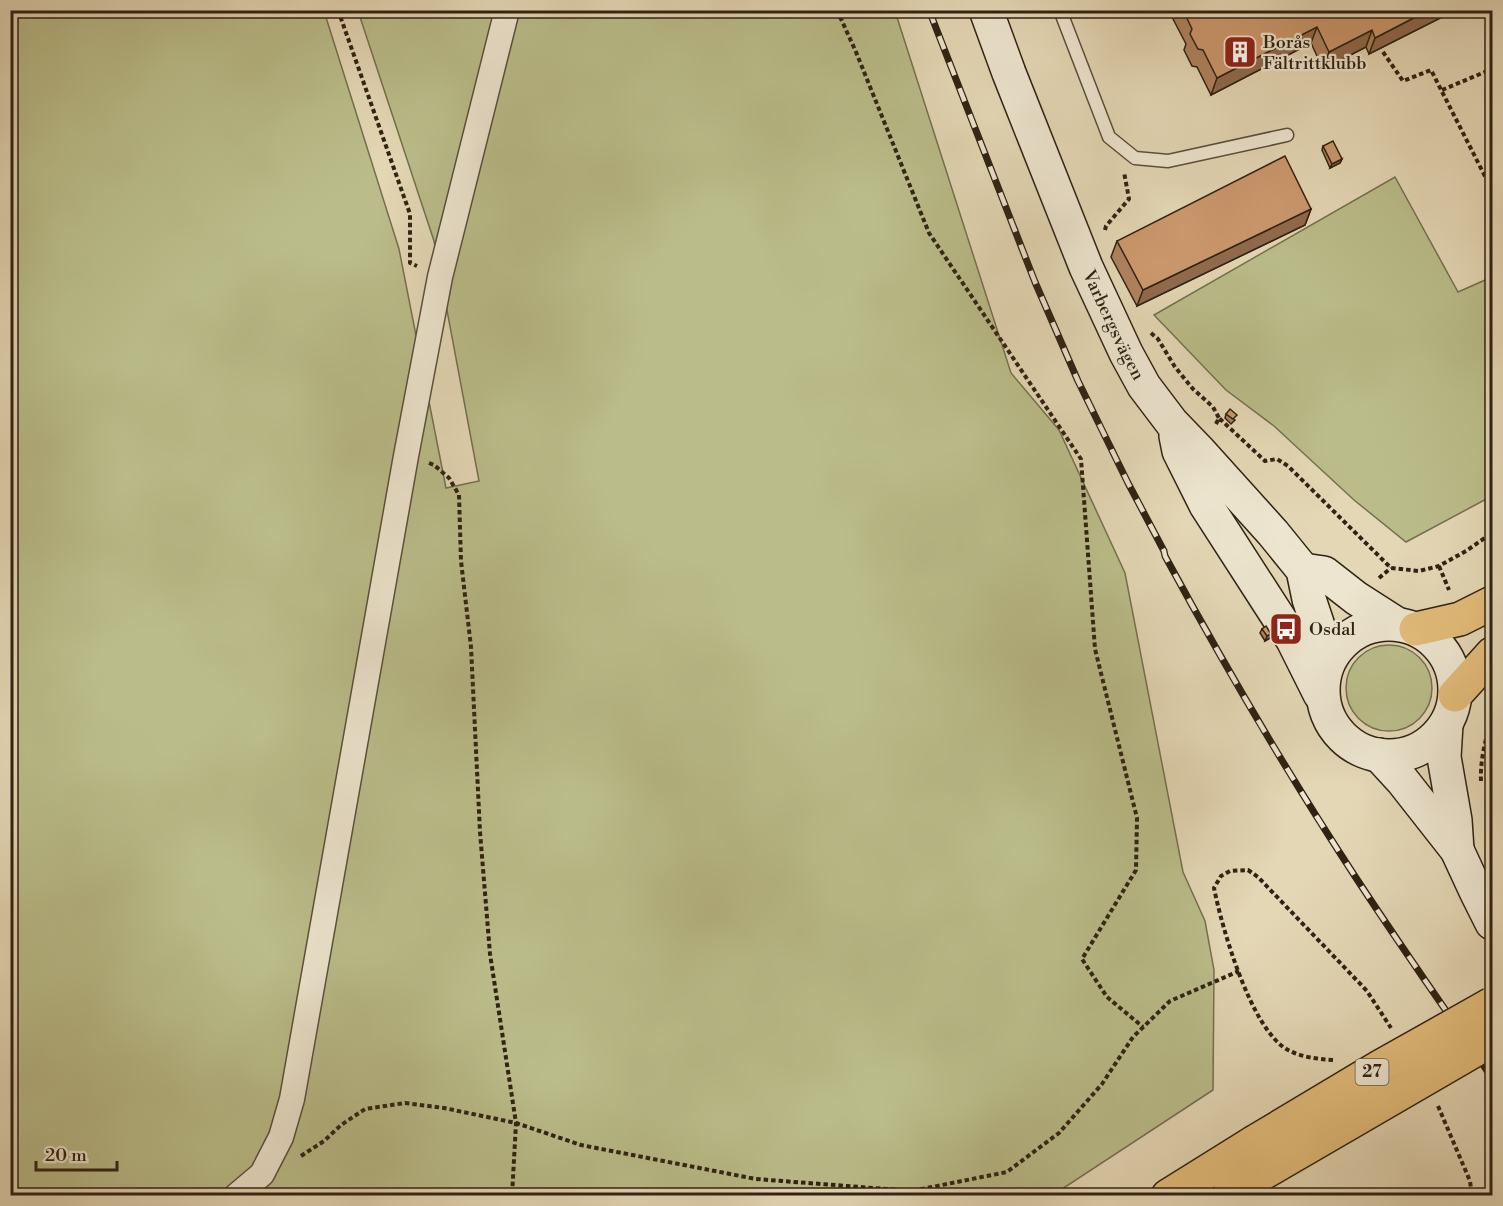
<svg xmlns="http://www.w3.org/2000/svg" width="1503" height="1206" font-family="'Libre Bodoni',serif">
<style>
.green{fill:#babd8a;stroke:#74704e;stroke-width:1.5}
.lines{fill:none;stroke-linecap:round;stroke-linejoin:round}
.lane-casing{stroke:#5c4f3c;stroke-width:15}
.street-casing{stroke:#5c4f3c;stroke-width:27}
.secondary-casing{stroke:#2f2213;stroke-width:36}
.primary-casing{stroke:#2f2213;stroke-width:36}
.path{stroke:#2f2213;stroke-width:4;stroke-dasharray:4.5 3;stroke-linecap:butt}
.lane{stroke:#ede5cf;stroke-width:12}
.street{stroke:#ede5cf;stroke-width:24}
.secondary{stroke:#ede5cf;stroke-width:33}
.primary{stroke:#e2bc7a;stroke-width:33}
.rail-casing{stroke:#2f2213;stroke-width:7}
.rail{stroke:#ede5cf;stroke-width:4.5;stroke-dasharray:14;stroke-linecap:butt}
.primary-bridge-casing{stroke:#2f2213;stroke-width:36;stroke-linecap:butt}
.primary-bridge{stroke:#e2bc7a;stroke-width:33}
.wall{fill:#af835f;stroke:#2f2213;stroke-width:1.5}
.shaded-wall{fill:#8f6a4d;stroke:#2f2213;stroke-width:1.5}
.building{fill:#cc986e;stroke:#2f2213;stroke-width:1.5}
.labels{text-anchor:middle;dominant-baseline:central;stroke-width:4.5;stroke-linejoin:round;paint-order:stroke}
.shield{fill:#ede5cf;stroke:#685c4b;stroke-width:1.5}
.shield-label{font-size:16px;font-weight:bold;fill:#2f2213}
.poi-label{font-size:18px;fill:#2f2213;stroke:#ede5cf;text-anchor:start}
.street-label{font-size:18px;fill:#2f2213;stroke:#ede5cf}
</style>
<rect width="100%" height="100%" fill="#e4d7b5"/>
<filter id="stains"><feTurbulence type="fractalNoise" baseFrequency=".00333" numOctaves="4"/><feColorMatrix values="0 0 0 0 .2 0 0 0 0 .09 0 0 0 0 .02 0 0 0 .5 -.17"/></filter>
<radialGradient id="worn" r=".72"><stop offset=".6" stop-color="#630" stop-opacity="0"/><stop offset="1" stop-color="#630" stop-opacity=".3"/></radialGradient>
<!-- green -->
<g class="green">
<path d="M10,11H324L399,249L446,488L479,481L434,241L358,11H895L1011,373L1059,430L1125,573L1183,872L1205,921L1214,970L1213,1090L1053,1195H11Z"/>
<path d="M1395,177L1458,292L1492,277V496L1406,542L1354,500L1274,426L1226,390L1154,315Z"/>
<circle cx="1389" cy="688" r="43"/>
</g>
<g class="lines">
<!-- lane casing -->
<g class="lane-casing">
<path id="lane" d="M1060,10L1109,137L1135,158L1168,161L1287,135"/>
</g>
<!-- street casing -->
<g class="street-casing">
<path id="street" d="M236,1196L262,1174L281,1137L292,1099L406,456L440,277L507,10"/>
</g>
<!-- secondary casing -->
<g class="secondary-casing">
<g id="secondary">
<path id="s1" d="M986,10L1009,73L1086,267L1126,353L1144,386L1172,423L1200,452L1273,533L1303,570L1309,599L1318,626L1327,665"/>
<path d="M1176,436L1179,451L1206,505L1293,640L1320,694"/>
<path d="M1303,570L1324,573L1356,598L1395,623"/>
<circle cx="1389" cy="690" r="66"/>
<path d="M1446,724L1444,757L1455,820L1457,850"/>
<path d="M1379,755L1402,780L1457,850L1476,891L1492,923"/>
</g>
</g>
<!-- primary casing -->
<g class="primary-casing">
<g id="primary">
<path d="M1416,629L1460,619L1492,603"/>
<path d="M1455,695L1492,654"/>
<path d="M1168,1196L1253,1143"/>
<path d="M1228,1196L1263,1173"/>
</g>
</g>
<!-- path -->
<g class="path">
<path d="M338,10L410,214V263L417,266"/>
<path d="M837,10L856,52L929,233L1081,459L1095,649L1137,818L1136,870L1082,959L1107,997L1143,1027"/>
<path d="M1383,52L1403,81L1431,70L1492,190"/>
<path d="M1442,90L1492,69"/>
<path d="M1105,230L1106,226L1129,199L1124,172"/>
<path d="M1151,333L1158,339L1175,367L1193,389L1213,407L1219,418"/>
<path d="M1216,424L1219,418L1265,461L1277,459L1288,466L1391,568L1419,571L1439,566L1466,551L1492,533"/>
<path d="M429,463L434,465L449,478L459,495L461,561L471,647L480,832L490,954L516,1123L512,1196"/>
<path d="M1439,566L1449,590"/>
<path d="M1379,578L1391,568"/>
<path d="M1481,781C1480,759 1486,738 1492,717"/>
<path d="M1333,1060C1317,1059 1301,1057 1288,1050C1251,1030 1222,928 1214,888L1221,876L1230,871L1248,870L1258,877L1367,991L1391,1028"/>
<path d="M1438,1106L1470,1181L1472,1196"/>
<path d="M301,1156L324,1141L341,1125L365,1109L405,1103L444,1108L516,1123L581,1145L756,1179L912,1191L1007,1172L1059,1133L1102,1084L1133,1037L1170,1001L1239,971"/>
</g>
<!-- lane -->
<use href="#lane" class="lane"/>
<!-- street -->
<use href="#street" class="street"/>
<!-- secondary -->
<use href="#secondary" class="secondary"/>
<!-- primary -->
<use href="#primary" class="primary"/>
<!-- rail casing -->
<g class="rail-casing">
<path id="rail" d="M929,10L1035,282L1078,381L1128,483L1164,551L1165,556C1222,661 1282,764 1347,864C1394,937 1444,1007 1492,1078"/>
</g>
<!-- rail -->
<use href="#rail" class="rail"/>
<!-- primary-bridge casing -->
<g class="primary-bridge-casing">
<g id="primary-bridge">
<path d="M1253,1143L1380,1067L1492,1004"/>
<path d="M1263,1173L1492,1040"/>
</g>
</g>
<!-- primary-bridge -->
<use href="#primary-bridge" class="primary-bridge"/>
</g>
<!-- wall -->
<g class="wall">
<path d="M1175,10H1456L1369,54L1366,47L1323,69L1311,43L1211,95L1197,67L1192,66L1184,50L1186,44L1172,17Z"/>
<path d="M1323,146L1342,159L1340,163L1330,168L1322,150Z"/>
<path d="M1311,209L1305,225L1137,306L1111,257L1117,241Z"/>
<path d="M1226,414L1235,420L1231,424L1225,418Z"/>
<path d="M1262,629L1271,634L1270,638L1265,641L1260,633Z"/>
</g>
<!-- shaded-wall -->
<g class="shaded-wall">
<path d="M1429,10H1456L1369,54L1375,38Z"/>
<path d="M1317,27L1311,43L1211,95L1217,78Z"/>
<path d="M1372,30L1366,47L1323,69L1329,52Z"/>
<path d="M1342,159L1340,163L1330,168L1332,164Z"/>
<path d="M1311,209L1305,225L1137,306L1143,290Z"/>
<path d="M1271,634L1270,638L1265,641L1267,636Z"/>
</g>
<!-- building -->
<g class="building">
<path d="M1183,10H1429L1375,38L1372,30L1329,52L1317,27L1217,78L1203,50L1198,49L1190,34L1192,29Z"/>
<path d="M1333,141L1342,159L1332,164L1323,146Z"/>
<path d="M1285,156L1311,209L1143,290L1117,241Z"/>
<path d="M1230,409L1237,415L1233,419L1226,414Z"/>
<path d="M1266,626L1271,634L1267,636L1262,629Z"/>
</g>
<!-- icons -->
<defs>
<g id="building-square" transform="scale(1.725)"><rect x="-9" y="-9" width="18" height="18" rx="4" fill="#8f2418" stroke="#ede5cf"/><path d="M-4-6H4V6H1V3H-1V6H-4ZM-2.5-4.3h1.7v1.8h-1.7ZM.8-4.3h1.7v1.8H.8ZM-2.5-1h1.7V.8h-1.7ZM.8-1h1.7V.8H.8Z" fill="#fff"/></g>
<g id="bus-square" transform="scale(1.725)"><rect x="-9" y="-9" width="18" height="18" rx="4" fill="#8f2418" stroke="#ede5cf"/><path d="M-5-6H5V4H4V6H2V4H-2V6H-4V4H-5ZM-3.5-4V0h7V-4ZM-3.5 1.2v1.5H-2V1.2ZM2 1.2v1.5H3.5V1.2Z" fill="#fff"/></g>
</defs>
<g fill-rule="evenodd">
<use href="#building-square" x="1240" y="52"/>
<use href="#bus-square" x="1286" y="629"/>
</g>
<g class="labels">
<!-- shield labels -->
<rect class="shield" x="1355.5" y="1059" width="33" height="26" rx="4.5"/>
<g class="shield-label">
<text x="1372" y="1072">27</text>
</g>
<!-- poi labels -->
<g class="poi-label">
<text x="1263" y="42">Borås<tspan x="1263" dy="21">Fältrittklubb</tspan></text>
<text x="1309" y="629">Osdal</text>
</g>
<!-- street labels -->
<g class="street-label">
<text stroke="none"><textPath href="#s1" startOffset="340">Varbergsvägen</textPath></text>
</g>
</g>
<!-- margin -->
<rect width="1503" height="1206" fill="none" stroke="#e4d7b5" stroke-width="36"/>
<rect x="12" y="12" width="1479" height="1182" fill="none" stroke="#2f2213" stroke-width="3"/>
<rect x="18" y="18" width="1467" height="1170" fill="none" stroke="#2f2213" stroke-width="1.5"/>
<!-- scale -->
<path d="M36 1161v9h81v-9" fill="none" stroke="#2f2213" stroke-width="3"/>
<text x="45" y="1161" font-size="18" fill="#2f2213" stroke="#ede5cf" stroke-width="4.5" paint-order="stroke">20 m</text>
<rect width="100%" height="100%" filter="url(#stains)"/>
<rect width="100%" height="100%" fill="url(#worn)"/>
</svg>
